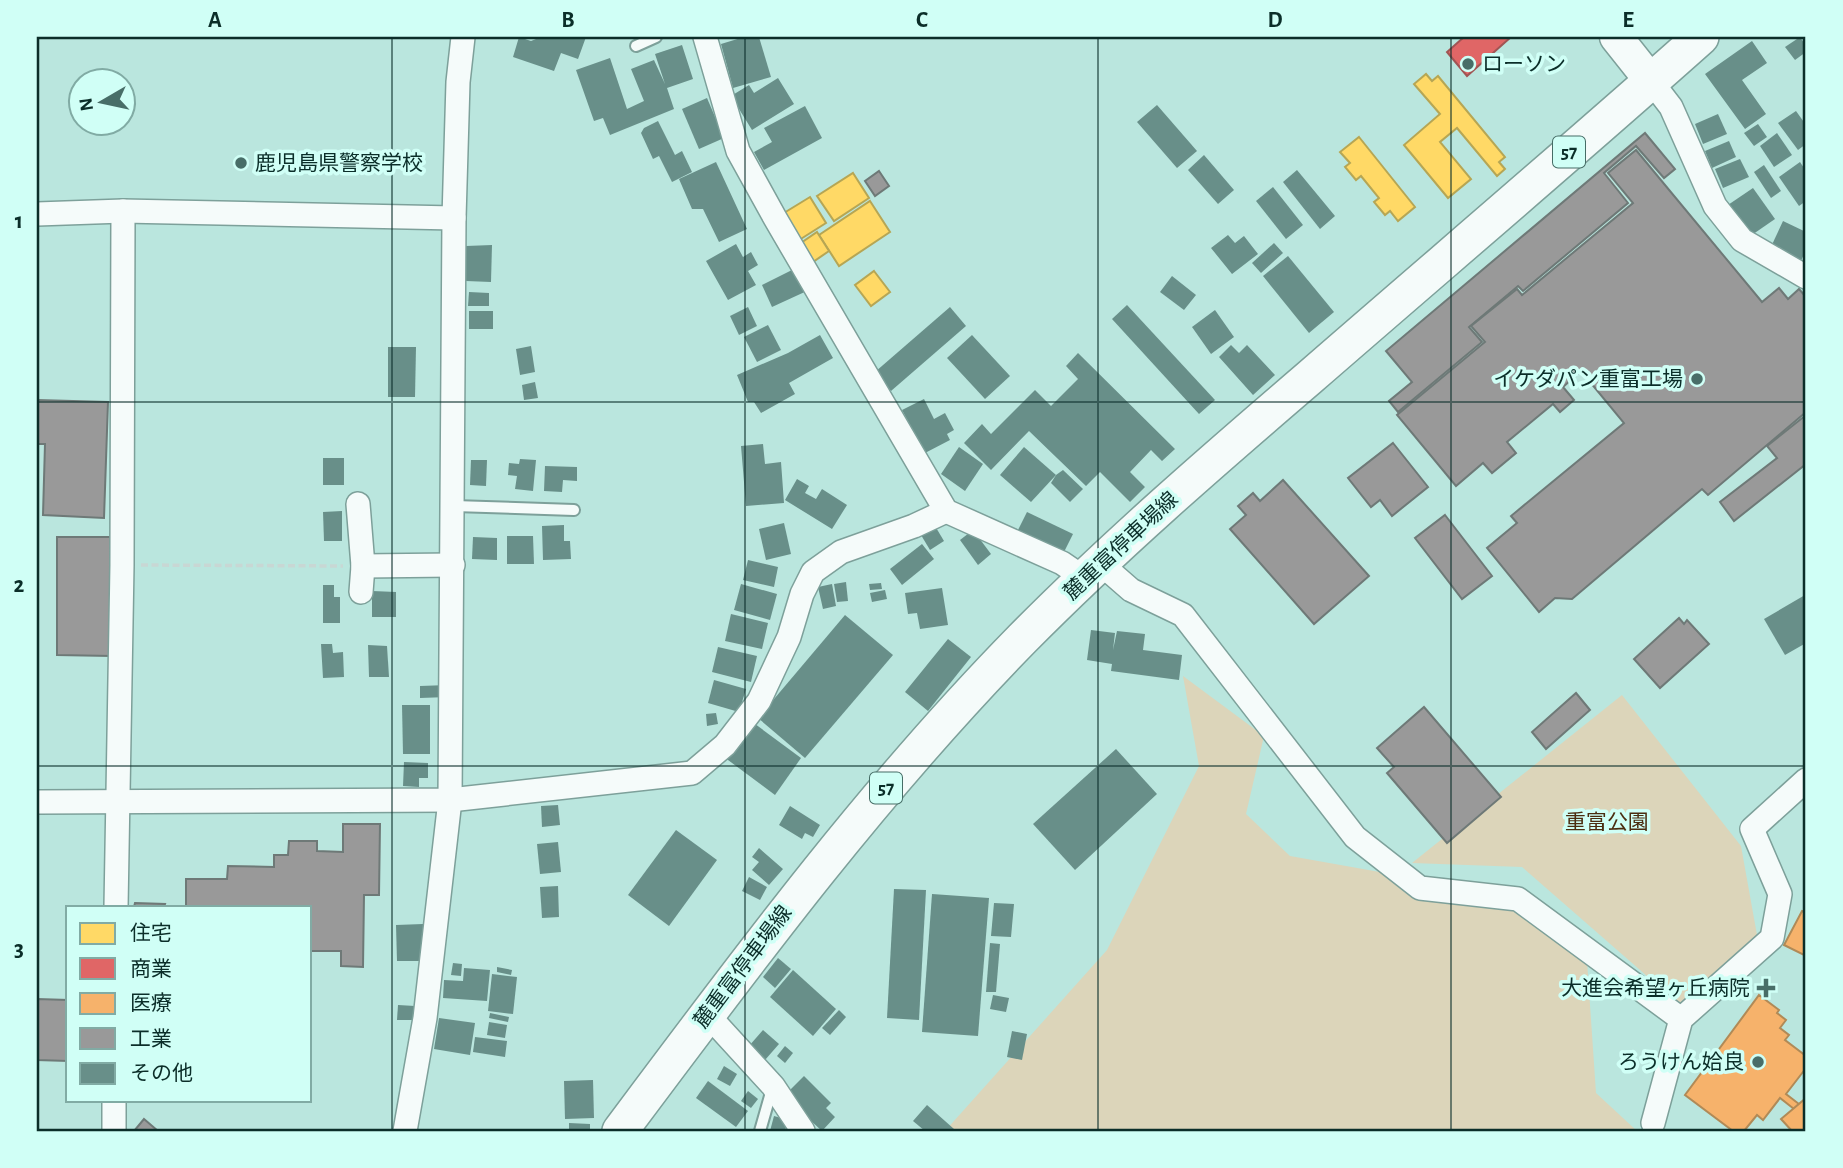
<svg xmlns="http://www.w3.org/2000/svg" width="1843" height="1168" font-family="'Alegreya Sans','Noto Sans JP',sans-serif">
<style>
.green{fill:#dcd5ba}
.homes{fill:#ffd966;stroke:#b6a654;stroke-width:2}
.shops{fill:#e06666;stroke:#a05554;stroke-width:2}
.health{fill:#f6b26b;stroke:#b08a57;stroke-width:2}
.industry{fill:#999;stroke:#6e7977;stroke-width:2}
.building{fill:#688f89}
.lines{fill:none;stroke-linecap:round;stroke-linejoin:round}
.lane-casing{stroke:#7da09a;stroke-width:14}
.street-casing{stroke:#7da09a;stroke-width:26}
.secondary-casing{stroke:#7da09a;stroke-width:35}
.primary-casing{stroke:#7da09a;stroke-width:38}
.path{stroke:#c8d7d4;stroke-width:3.5;stroke-dasharray:7 3.5;stroke-linecap:butt}
.lane{stroke:#f5fbfa;stroke-width:10}
.street{stroke:#f5fbfa;stroke-width:23}
.secondary{stroke:#f5fbfa;stroke-width:32}
.primary{stroke:#f5fbfa;stroke-width:35}
.grid{fill:none;stroke:#0b2e29;stroke-width:2;stroke-opacity:0.55}
.poi-dot{fill:#486e68;stroke:#d0fff6;stroke-width:2.5}
.labels{text-anchor:middle;dominant-baseline:central;stroke-width:7;stroke-linejoin:round;paint-order:stroke}
.shield{fill:#d0fff6;stroke:#466d66;stroke-width:2}
.shield-label{font-size:19px;font-weight:bold;fill:#0b2e29}
.poi-label{font-size:21px;fill:#0b2e29;stroke:#d0fff6;text-anchor:end}
.street-label{font-size:21px;fill:#0b2e29;stroke:#d0fff6}
.park-label{font-size:21px;fill:#4b2d10;stroke:#d0fff6}
.neatline{fill:none;stroke:#0b2e29;stroke-width:2.5}
.grid-label{font-size:23px;text-anchor:middle;font-weight:bold;fill:#0b2e29}
</style>
<rect width="100%" height="100%" fill="#bae6de"/>
<!-- green -->
<g class="green">
<path d="M1183,676L1264,736L1246,814L1290,856L1475,889L1586,946L1596,1093L1637,1131H945L1107,950L1199,766Z"/>
<path d="M1622,695L1741,846L1757,935L1679,1004L1522,867L1412,863Z"/>
</g>
<!-- homes -->
<g class="homes">
<path d="M1426,74L1432,81L1438,76L1505,157L1499,162L1505,169L1497,176L1457,128L1440,142L1471,179L1448,198L1404,145L1440,114L1414,84Z"/>
<path d="M1359,137L1415,207L1398,221L1390,211L1385,215L1374,202L1379,198L1361,176L1356,180L1345,167L1350,163L1340,152Z"/>
<path d="M853,173L869,198L834,221L817,196Z"/>
<path d="M810,197L826,223L796,242L779,216Z"/>
<path d="M870,201L890,232L839,266L819,235Z"/>
<path d="M817,232L829,251L810,264L798,245Z"/>
<path d="M874,271L890,292L871,306L855,285Z"/>
</g>
<!-- shops -->
<path class="shops" d="M1464,37H1511L1467,76L1447,52Z"/>
<!-- health -->
<g class="health">
<path d="M1802,911L1806,913V956L1784,945Z"/>
<path d="M1759,995L1779,1010L1777,1013L1786,1020L1780,1028L1789,1035L1785,1040L1806,1056V1068L1786,1094L1799,1104L1794,1109L1780,1098L1763,1120L1757,1115L1744,1131H1733L1685,1095Z"/>
<path d="M1806,1098V1131H1792L1781,1119Z"/>
</g>
<!-- industry -->
<g class="industry">
<path d="M1645,133L1675,169L1664,178L1636,146L1604,173L1628,203L1523,291L1518,286L1469,327L1482,342L1398,412L1389,401L1412,382L1386,351Z"/>
<path d="M1636,150L1762,302L1779,288L1788,299L1799,289L1806,297V412L1708,495L1702,489L1572,599L1555,598L1539,612L1487,548L1517,523L1511,516L1624,423L1581,371L1563,387L1574,400L1560,412L1553,404L1507,442L1516,453L1492,473L1483,463L1456,486L1397,415L1485,342L1471,326L1517,289L1522,295L1633,203L1608,173Z"/>
<path d="M879,171L889,186L875,196L865,181Z"/>
<path d="M37,400L108,402L104,518L43,515L45,444H37Z"/>
<path d="M1806,415V464L1734,521L1720,502L1777,458L1767,446Z"/>
<path d="M1393,443L1428,487L1392,516L1380,500L1371,507L1348,478Z"/>
<path d="M1283,480L1369,576L1314,624L1230,529L1246,515L1238,506L1253,493L1260,501Z"/>
<path d="M1445,515L1492,576L1462,599L1415,538Z"/>
<path d="M57,537H112L111,656L57,655Z"/>
<path d="M1679,618L1684,624L1687,620L1709,644L1660,688L1634,659Z"/>
<path d="M1576,693L1590,710L1546,749L1532,732Z"/>
<path d="M1424,707L1501,797L1447,843L1387,773L1394,767L1377,748Z"/>
<path d="M343,824H380L379,895H364L363,967L341,966V951H310V907H186V879H227L228,866L274,867V855H288L289,841H317V851L343,852Z"/>
<path d="M135,903L165,904L164,907H134Z"/>
<path d="M37,999L68,1000V1061L37,1060Z"/>
<path d="M144,1119L158,1131H134Z"/>
</g>
<!-- building -->
<g class="building">
<path d="M519,37L531,41L541,37H586L578,59L561,53L554,71L513,57Z"/>
<path d="M744,37H759L771,77L733,88L721,44Z"/>
<path d="M1800,37L1806,46V52L1795,60L1785,47Z"/>
<path d="M1752,41L1767,63L1742,80L1766,114L1745,129L1705,74Z"/>
<path d="M682,45L693,79L667,88L674,109L610,135L603,118L594,121L576,70L610,58L627,109L644,101L631,69L654,60L665,84L655,54Z"/>
<path d="M778,78L794,104L752,130L731,96L749,85L754,93Z"/>
<path d="M707,98L724,138L699,149L682,109Z"/>
<path d="M1157,105L1197,151L1177,168L1137,122Z"/>
<path d="M805,106L822,138L764,170L754,152L772,142L764,128Z"/>
<path d="M1796,111L1806,125V144L1798,150L1778,123Z"/>
<path d="M1718,114L1727,134L1703,144L1695,124Z"/>
<path d="M658,121L675,155L682,151L692,172L672,182L659,156L653,159L641,133L644,128Z"/>
<path d="M1758,124L1767,137L1754,146L1744,133Z"/>
<path d="M1777,133L1792,155L1774,167L1760,146Z"/>
<path d="M1729,141L1736,157L1712,168L1705,151Z"/>
<path d="M1204,155L1234,190L1218,204L1188,170Z"/>
<path d="M1740,159L1749,177L1723,188L1715,169Z"/>
<path d="M716,162L747,229L719,242L703,209H692L679,179Z"/>
<path d="M1800,162L1806,171V201L1799,206L1779,177Z"/>
<path d="M1764,165L1781,191L1771,198L1754,172Z"/>
<path d="M1297,170L1335,216L1320,229L1283,182Z"/>
<path d="M1273,187L1303,225L1286,239L1256,201Z"/>
<path d="M1753,188L1775,219L1746,239L1725,207Z"/>
<path d="M1783,221L1806,232V250L1800,263L1770,249Z"/>
<path d="M1228,235L1235,243L1244,236L1258,254L1232,274L1211,248Z"/>
<path d="M1274,243L1283,253L1261,273L1252,263Z"/>
<path d="M736,244L743,257L751,252L758,265L748,271L756,285L728,300L706,261Z"/>
<path d="M492,245L491,282L466,281V246Z"/>
<path d="M1288,256L1334,312L1309,333L1263,276Z"/>
<path d="M798,267L809,290L772,307L762,285Z"/>
<path d="M1172,276L1196,295L1184,310L1160,292Z"/>
<path d="M469,292L489,293V306H468Z"/>
<path d="M1127,305L1215,400L1199,414L1112,319Z"/>
<path d="M748,307L757,326L739,335L730,316Z"/>
<path d="M950,307L966,326L891,391L875,372Z"/>
<path d="M1215,310L1234,337L1211,354L1192,327Z"/>
<rect x="469" y="311" width="24" height="18"/>
<path d="M768,325L781,350L757,362L744,337Z"/>
<path d="M820,335L833,358L789,383L795,394L761,413L754,402H748L737,375L788,353Z"/>
<path d="M972,335L1010,376L985,399L947,358Z"/>
<path d="M1231,345L1239,353L1247,345L1275,375L1253,395L1219,357Z"/>
<path d="M531,346L535,372L520,375L516,349Z"/>
<path d="M388,347H416L415,397H388Z"/>
<path d="M1078,353L1175,449L1162,461L1151,450L1130,472L1145,487L1130,502L1100,472L1086,486L1029,431L991,470L964,443L982,424L991,434L1035,390L1051,406L1078,379L1066,366Z"/>
<path d="M535,382L538,398L524,400L522,385Z"/>
<path d="M924,399L934,419L945,413L954,430L947,434L950,440L925,453L902,410Z"/>
<path d="M763,444L765,464L781,462L784,503L746,506L741,446Z"/>
<path d="M959,447L983,464L965,491L941,474Z"/>
<path d="M1024,447L1056,475L1031,502L1000,475Z"/>
<rect x="323" y="458" width="21" height="27"/>
<path d="M520,459L536,460L533,491L515,489L517,476L508,475L509,463L519,464Z"/>
<path d="M471,460H487L486,486L470,485Z"/>
<path d="M545,466L577,467V481L563,480L562,492L544,491Z"/>
<path d="M1063,470L1083,489L1070,502L1051,483L1056,475Z"/>
<path d="M797,479L809,486L805,493L816,499L822,489L847,505L832,529L785,500Z"/>
<path d="M342,511V541H324L323,512Z"/>
<path d="M1027,512L1073,534L1062,556L1016,534Z"/>
<path d="M784,523L791,554L766,560L759,529Z"/>
<path d="M564,525V541H570L571,559L543,560L542,526Z"/>
<path d="M935,526L944,541L930,550L921,535Z"/>
<path d="M973,530L991,554L978,565L960,540Z"/>
<path d="M507,536H533L534,564H507Z"/>
<path d="M473,537L497,538V560L472,559Z"/>
<path d="M922,544L934,559L902,585L890,569Z"/>
<path d="M748,560L778,567L774,587L743,580Z"/>
<path d="M846,582L848,601L837,602L834,584Z"/>
<path d="M881,583L882,589L870,590L869,584Z"/>
<path d="M741,584L777,594L770,620L734,610Z"/>
<path d="M832,584L836,606L823,609L818,587Z"/>
<path d="M323,585H334V597H340V623H323Z"/>
<path d="M942,588L948,625L920,629L917,613L908,614L905,593Z"/>
<path d="M885,590L887,599L872,602L870,593Z"/>
<path d="M372,591L396,592V617H372Z"/>
<path d="M1805,595L1806,643L1785,655L1764,619Z"/>
<path d="M731,614L768,623L762,649L725,641Z"/>
<path d="M845,615L893,655L805,758L758,718Z"/>
<path d="M1091,630L1115,633L1113,650L1117,631L1145,634L1143,650L1182,655L1179,680L1111,671L1112,664L1087,660Z"/>
<path d="M948,639L971,657L928,711L905,692Z"/>
<path d="M321,644H332L333,653L343,652L344,677L323,678Z"/>
<path d="M368,645L387,646L389,677H369Z"/>
<path d="M718,647L757,656L751,682L712,672Z"/>
<path d="M714,680L746,689L739,712L708,703Z"/>
<path d="M448,685V697L420,698V686Z"/>
<path d="M402,705H430V754H403Z"/>
<path d="M716,713L718,724L707,726L706,714Z"/>
<path d="M751,721L801,758L775,795L724,757Z"/>
<path d="M1116,749L1157,794L1075,870L1033,824Z"/>
<path d="M404,762L428,763V778H419V787L403,786Z"/>
<path d="M558,805L560,825L542,827L541,806Z"/>
<path d="M790,806L820,825L813,837L805,833L802,839L779,825Z"/>
<path d="M676,830L717,860L669,926L628,895Z"/>
<path d="M558,842L561,872L540,874L537,844Z"/>
<path d="M759,848L783,869L769,885L752,870L759,862L752,857Z"/>
<path d="M749,877L767,887L760,900L742,891Z"/>
<path d="M558,886L559,917L542,918L540,887Z"/>
<path d="M894,889L926,890L919,1020L887,1018Z"/>
<path d="M932,894L989,898L978,1036L922,1032Z"/>
<path d="M994,903L1014,904L1011,937L991,936Z"/>
<path d="M423,924L424,961H397L396,925Z"/>
<path d="M990,943L1000,944L996,992H986Z"/>
<path d="M778,958L791,969L775,988L763,977Z"/>
<path d="M453,963L462,964L461,976L451,975Z"/>
<path d="M497,967L512,970L511,975L497,972Z"/>
<path d="M464,968L490,970L487,1001L443,998L444,980L463,981Z"/>
<path d="M793,970L836,1009L813,1036L770,997Z"/>
<path d="M492,974L517,977L513,1014L488,1011Z"/>
<path d="M993,995L1009,998L1006,1012L990,1009Z"/>
<path d="M398,1005L415,1006L414,1020H397Z"/>
<path d="M839,1010L846,1017L830,1035L822,1028Z"/>
<path d="M490,1013L509,1017L508,1022L489,1018Z"/>
<path d="M439,1018L475,1023L470,1055L434,1049Z"/>
<path d="M489,1022L507,1025L505,1038L487,1035Z"/>
<path d="M763,1030L779,1044L765,1060L749,1046Z"/>
<path d="M1012,1031L1027,1034L1022,1060L1007,1057Z"/>
<path d="M475,1037L507,1041L505,1057L473,1052Z"/>
<path d="M785,1046L793,1053L785,1063L777,1056Z"/>
<path d="M724,1066L737,1074L730,1086L717,1079Z"/>
<path d="M804,1076L831,1103L826,1108L835,1117L822,1131L784,1096Z"/>
<path d="M593,1080L594,1118L565,1119L564,1081Z"/>
<path d="M708,1081L748,1111L736,1127L696,1098Z"/>
<path d="M748,1091L758,1099L751,1108L741,1101Z"/>
<path d="M927,1105L954,1129L952,1131H925L913,1121Z"/>
<path d="M774,1116L788,1120L785,1131H770Z"/>
<path d="M569,1123L590,1124V1131H569Z"/>
</g>
<g class="lines">
<!-- lane casing -->
<g class="lane-casing">
<g id="lane">
<path d="M636,46L656,37"/>
<path d="M454,506L574,510"/>
<path d="M760,1131L772,1089"/>
</g>
</g>
<!-- street casing -->
<g class="street-casing">
<g id="street">
<path d="M705,37L738,151L775,218L946,511L1062,563L1084,578"/>
<path d="M1651,81L1671,107L1715,206L1742,240L1806,277"/>
<path d="M37,214L123,211L454,218"/>
<path d="M358,504L363,566L361,592"/>
<path d="M1100,563L1131,590L1183,615L1355,837L1420,888L1518,899L1681,1019"/>
<path d="M363,566L453,565"/>
<path d="M37,802L450,800L692,773L725,745L759,701L789,637L802,594L813,572L841,552L914,526L946,511"/>
<path d="M116,907L122,565L123,211"/>
<path d="M707,1014L773,1086L803,1131"/>
<path d="M1653,1123L1681,1019L1772,938L1780,894L1752,829L1806,780"/>
<path d="M114,1131V1100"/>
<path d="M405,1131L425,1018L450,800L454,218L458,82L463,37"/>
</g>
</g>
<!-- secondary casing -->
<g class="secondary-casing">
<path id="secondary" d="M1616,37L1651,81"/>
</g>
<!-- primary casing -->
<g class="primary-casing">
<path id="primary" d="M620,1131C747,961 873,791 1022,639C1113,547 1211,462 1309,378C1440,264 1572,152 1701,37"/>
</g>
<!-- path -->
<path class="path" d="M141,565L343,566"/>
<!-- lane -->
<use href="#lane" class="lane"/>
<!-- street -->
<use href="#street" class="street"/>
<!-- secondary -->
<use href="#secondary" class="secondary"/>
<!-- primary -->
<use href="#primary" class="primary"/>
</g>
<!-- grid -->
<path class="grid" d="M392,37V1131M745,37V1131M1098,37V1131M1451,37V1131M37,402H1806M37,766H1806"/>
<!-- markers -->
<g class="poi-dot">
<circle cx="1468" cy="64" r="7"/>
<circle cx="241" cy="163" r="7"/>
<circle cx="1697" cy="379" r="7"/>
<path d="M1762.5 977.5h7v7h7v7h-7v7h-7v-7h-7v-7h7z"/>
<circle cx="1758" cy="1062" r="7"/>
</g>
<g class="labels">
<!-- shield labels -->
<g class="shield">
<rect x="1553" y="136.5" width="32" height="31" rx="5"/>
<rect x="870" y="772.5" width="32" height="31" rx="5"/>
</g>
<g class="shield-label">
<text x="1569" y="152">57</text>
<text x="886" y="788">57</text>
</g>
<!-- poi labels -->
<g class="poi-label">
<text x="1482" y="64" text-anchor="start">ローソン</text>
<text x="255" y="163" text-anchor="start">鹿児島県警察学校</text>
<text x="1683" y="379">イケダパン重富工場</text>
<text x="1750" y="988">大進会希望ヶ丘病院</text>
<text x="1744" y="1062">ろうけん姶良</text>
</g>
<!-- street labels -->
<g class="street-label">
<text transform="translate(1121 546) rotate(-43)">麓重富停車場線</text>
<text transform="translate(743 967) rotate(-53)">麓重富停車場線</text>
</g>
<!-- park labels -->
<g class="park-label">
<text x="1607" y="822">重富公園</text>
</g>
</g>
<!-- border -->
<rect width="1843" height="1168" fill="none" stroke="#d0fff6" stroke-width="77"/>
<!-- legend -->
<rect x="66" y="906" width="245" height="196" fill="#d0fff6" stroke="#81aba4" stroke-width="2"/>
<rect x="80" y="923" width="35" height="21" fill="#ffd966" stroke="#81aba4" stroke-width="2"/>
<text x="130" y="940" font-size="21" fill="#0b2e29">住宅</text>
<rect x="80" y="958" width="35" height="21" fill="#e06666" stroke="#81aba4" stroke-width="2"/>
<text x="130" y="976" font-size="21" fill="#0b2e29">商業</text>
<rect x="80" y="993" width="35" height="21" fill="#f6b26b" stroke="#81aba4" stroke-width="2"/>
<text x="130" y="1010" font-size="21" fill="#0b2e29">医療</text>
<rect x="80" y="1028" width="35" height="21" fill="#999999" stroke="#81aba4" stroke-width="2"/>
<text x="130" y="1046" font-size="21" fill="#0b2e29">工業</text>
<rect x="80" y="1063" width="35" height="21" fill="#688f89" stroke="#81aba4" stroke-width="2"/>
<text x="130" y="1080" font-size="21" fill="#0b2e29">その他</text>
<!-- north arrow -->
<g transform="translate(102 102) rotate(261)"><circle r="33" fill="#d0fff6" stroke="#81aba4" stroke-width="2"/>
<path d="M0-5L12 26L0 18L-12 26Z" fill="#486e68"/>
<text y="-10" font-size="19" font-weight="bold" text-anchor="middle" fill="#0b2e29">N</text>
</g>
<rect x="38" y="38" width="1766" height="1092" class="neatline"/>
<g class="grid-label">
<text x="215" y="27">A</text>
<text x="568" y="27">B</text>
<text x="922" y="27">C</text>
<text x="1275" y="27">D</text>
<text x="1628" y="27">E</text>
<text x="19" y="228">1</text>
<text x="19" y="592">2</text>
<text x="19" y="956">3</text>
</g>
</svg>
